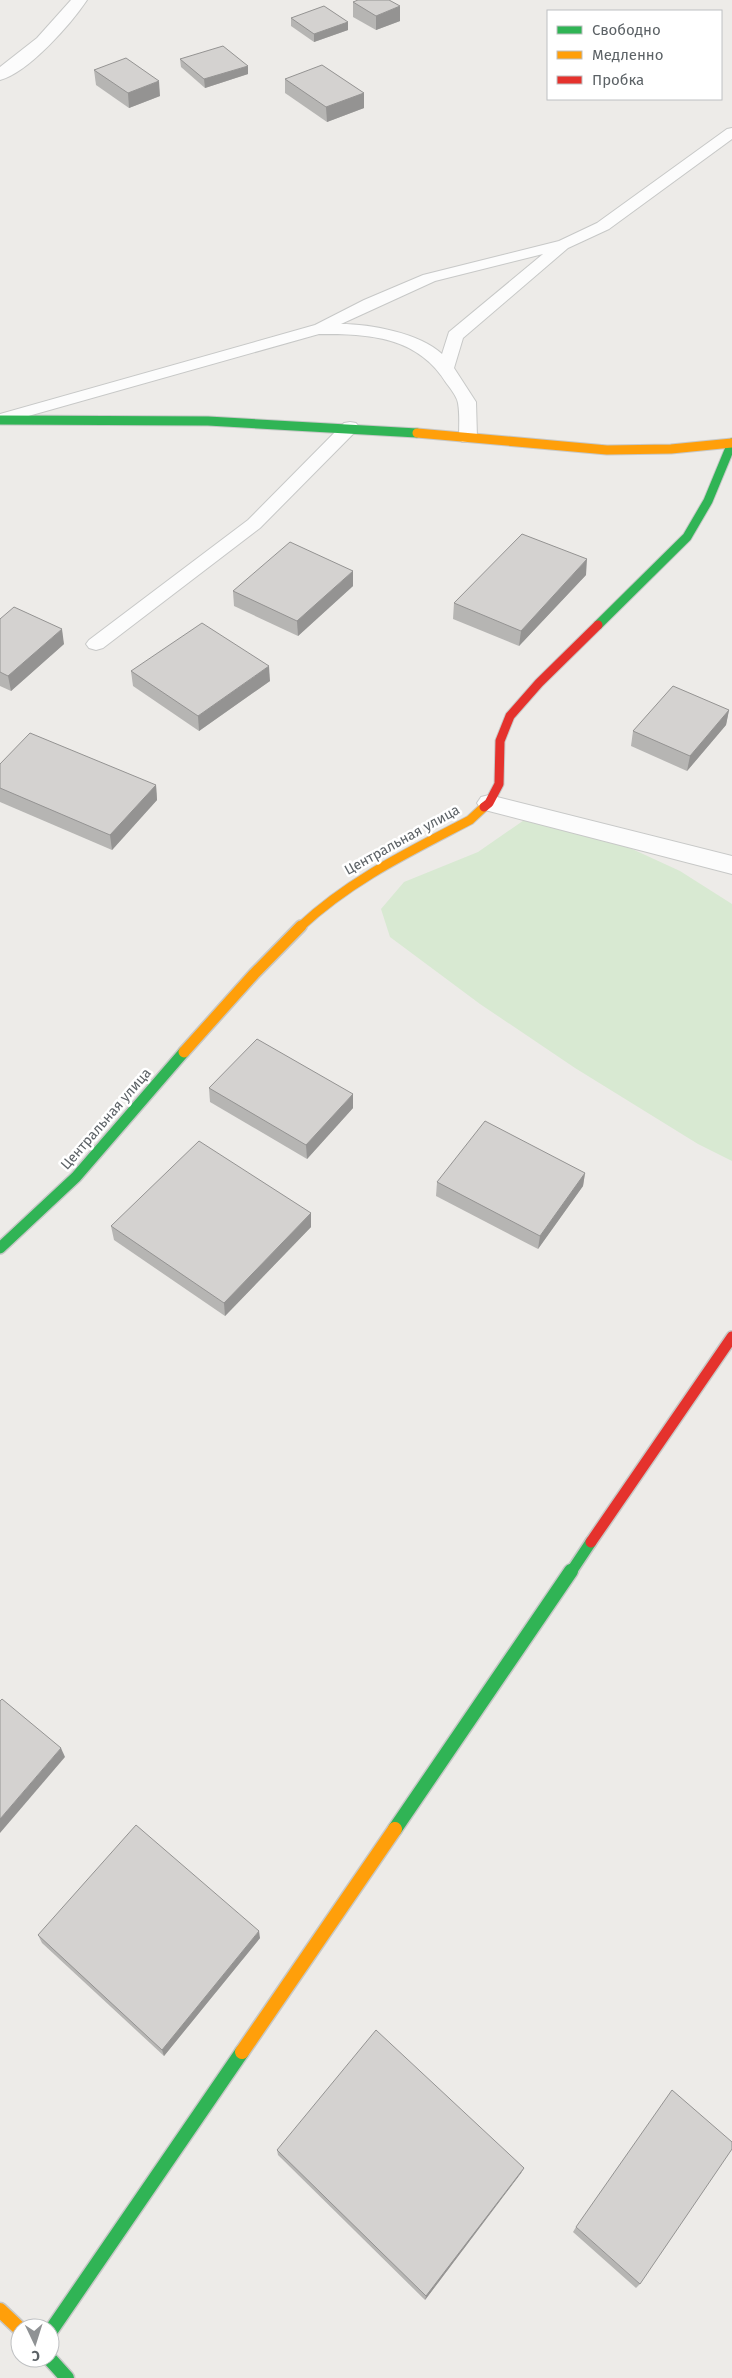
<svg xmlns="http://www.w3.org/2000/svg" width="732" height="2378" font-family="'Fira Sans',sans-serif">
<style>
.green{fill:#d8e9d2}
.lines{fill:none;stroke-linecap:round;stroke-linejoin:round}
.lane-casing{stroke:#c7c8c7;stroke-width:2}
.street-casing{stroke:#c7c8c7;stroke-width:2}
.fast-far2-casing{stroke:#c7c8c7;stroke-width:11}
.fast-far1-casing{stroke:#c7c8c7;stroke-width:14}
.fast-casing{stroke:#c7c8c7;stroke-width:17}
.slow-far2-casing{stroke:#c7c8c7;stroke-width:11}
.slow-far1-casing{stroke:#c7c8c7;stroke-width:14}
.slow-casing{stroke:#c7c8c7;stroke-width:17}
.jam-far1-casing{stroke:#c7c8c7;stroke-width:11}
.jam-casing{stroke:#c7c8c7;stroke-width:14}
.lane{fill:#fcfcfc;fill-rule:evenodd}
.street{fill:#fcfcfc;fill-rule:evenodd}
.fast-far2{stroke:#30b455;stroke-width:9}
.fast-far1{stroke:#30b455;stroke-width:11}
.fast{stroke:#30b455;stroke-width:14}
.slow-far2{stroke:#ff9f0a;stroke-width:9}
.slow-far1{stroke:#ff9f0a;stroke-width:11}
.slow{stroke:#ff9f0a;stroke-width:14}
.jam-far1{stroke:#e5322d;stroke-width:9}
.jam{stroke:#e5322d;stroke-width:11}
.wall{fill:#b6b5b3}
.shaded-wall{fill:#949392}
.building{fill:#d4d2d0;stroke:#949392}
.labels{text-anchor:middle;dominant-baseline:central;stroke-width:5;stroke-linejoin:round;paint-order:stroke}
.street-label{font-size:14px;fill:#5c6266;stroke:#fff}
</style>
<rect width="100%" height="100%" fill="#edebe8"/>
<!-- green -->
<path class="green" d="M530,816L593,831L680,871L732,904V1161L698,1144L575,1068L480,1004L390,937L381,909L404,882L478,852Z"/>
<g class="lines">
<!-- lane casing -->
<g class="lane-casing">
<g id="lane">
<path d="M732,128V139L609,229L568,248L463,338L454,368L476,402L477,438L474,442H462L459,438C459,427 460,414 458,403C457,397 451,389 447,384C418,336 369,334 319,334L0,424V414L315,325L364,300L423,275L559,241L597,223L727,129ZM543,254L449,332L442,354C420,333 370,324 341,324L435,281Z"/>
<path d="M350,422L356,423L359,427L356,431L260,528L103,648L96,650L89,648L86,644L89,640L248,520L344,423Z"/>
</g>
</g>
<!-- street casing -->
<g class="street-casing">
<g id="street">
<path d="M71,0H87C71,24 28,73 0,80V67L37,38Z"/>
<path d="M489,795L732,856V874L481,809L477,803L481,797Z"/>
</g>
</g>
<!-- fast-far2 casing -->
<g class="fast-far2-casing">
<g id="fast-far2">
<path d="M0,420L208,421L417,433"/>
<path d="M598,625L687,537L708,501L732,443"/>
</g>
</g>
<!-- fast-far1 casing -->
<g class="fast-far1-casing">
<g id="fast-far1">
<path d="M0,1248L76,1177L184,1052"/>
<path d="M571,1572L591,1542"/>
</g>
</g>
<!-- fast casing -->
<g class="fast-casing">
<g id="fast">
<path d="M395,1829L571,1571"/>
<path d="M50,2332L242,2052"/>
<path d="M49,2358L67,2378"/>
</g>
</g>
<!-- slow-far2 casing -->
<g class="slow-far2-casing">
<g id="slow-far2">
<path d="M417,433L607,450L671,449L732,443"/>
<path d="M300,927C350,880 409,852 470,820L484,807"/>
</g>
</g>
<!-- slow-far1 casing -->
<g class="slow-far1-casing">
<path id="slow-far1" d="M184,1052L254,974L301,926"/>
</g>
<!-- slow casing -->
<g class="slow-casing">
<g id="slow">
<path d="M242,2052L395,1829"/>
<path d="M0,2310L20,2329"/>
</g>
</g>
<!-- jam-far1 casing -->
<g class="jam-far1-casing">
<path id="jam-far1" d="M484,807L489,803L499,784L500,741L510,716L539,683L598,625"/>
</g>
<!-- jam casing -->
<g class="jam-casing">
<path id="jam" d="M591,1542L732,1337"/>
</g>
<!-- lane -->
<use href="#lane" class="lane"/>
<!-- street -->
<use href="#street" class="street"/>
<!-- fast-far2 -->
<use href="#fast-far2" class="fast-far2"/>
<!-- fast-far1 -->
<use href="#fast-far1" class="fast-far1"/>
<!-- fast -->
<use href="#fast" class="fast"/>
<!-- slow-far2 -->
<use href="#slow-far2" class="slow-far2"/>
<!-- slow-far1 -->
<use href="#slow-far1" class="slow-far1"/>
<!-- slow -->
<use href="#slow" class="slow"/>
<!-- jam-far1 -->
<use href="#jam-far1" class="jam-far1"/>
<!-- jam -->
<use href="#jam" class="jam"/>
</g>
<!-- wall -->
<g class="wall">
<path d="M353,2L400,21L376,30L353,17Z"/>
<path d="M291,18L348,22V30L314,42L291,26Z"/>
<path d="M180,59L248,74L205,88L181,67Z"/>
<path d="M94,70L160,96L129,108L96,85Z"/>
<path d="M285,79L364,93V108L327,122L285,93Z"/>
<path d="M586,575L519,646L453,619L454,603Z"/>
<path d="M353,586L298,636L234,606L233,591Z"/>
<path d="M0,619L64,644L11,691L0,686Z"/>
<path d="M131,671L270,681L199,731L133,686Z"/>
<path d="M729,710L726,725L687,771L631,746L633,731Z"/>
<path d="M0,764L156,785L157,800L112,850L0,802Z"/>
<path d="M209,1088L353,1108L307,1159L210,1102Z"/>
<path d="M585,1173L583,1186L538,1249L436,1196L437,1182Z"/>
<path d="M311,1213V1227L225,1316L114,1240L111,1226Z"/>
<path d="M38,1935L260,1938L164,2056L42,1943Z"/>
<path d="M277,2150L524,2168L521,2173L425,2300L278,2155Z"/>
<path d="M576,2227L640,2284L636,2288L573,2232Z"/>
</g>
<!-- shaded-wall -->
<g class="shaded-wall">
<path d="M400,6V21L376,30V16Z"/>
<path d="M348,22V30L314,42V34Z"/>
<path d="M248,66V74L205,88L204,79Z"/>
<path d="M159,81L160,96L129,108L128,93Z"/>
<path d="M364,93V108L327,122L326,107Z"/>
<path d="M587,559L586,575L519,646L521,631Z"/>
<path d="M353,571V586L298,636L297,621Z"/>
<path d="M62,629L64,644L11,691L8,676Z"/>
<path d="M269,666L270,681L199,731L198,716Z"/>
<path d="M729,710L726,725L687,771L690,756Z"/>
<path d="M156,785L157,800L112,850L110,835Z"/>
<path d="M353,1094V1108L307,1159L306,1145Z"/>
<path d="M585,1173L583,1186L538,1249L540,1236Z"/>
<path d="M311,1213V1227L225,1316L224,1303Z"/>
<path d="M61,1748L65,1757L0,1833V1819Z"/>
<path d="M259,1931L260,1938L164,2056L162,2050Z"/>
<path d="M524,2168L521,2173L425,2300L426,2296Z"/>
</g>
<!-- building -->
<g class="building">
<path d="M358,0H389L400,6L376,16L353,2Z"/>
<path d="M324,6L348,22L314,34L291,18Z"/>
<path d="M223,46L248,66L204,79L180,59Z"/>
<path d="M126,58L159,81L128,93L94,70Z"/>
<path d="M322,65L364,93L326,107L285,79Z"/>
<path d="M522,534L587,559L521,631L454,603Z"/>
<path d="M290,542L353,571L297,621L233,591Z"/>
<path d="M14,607L62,629L8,676L0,672V619Z"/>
<path d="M202,623L269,666L198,716L131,671Z"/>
<path d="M673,686L729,710L690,756L633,731Z"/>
<path d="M30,733L156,785L110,835L0,788V764Z"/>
<path d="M257,1039L353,1094L306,1145L209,1088Z"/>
<path d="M485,1121L585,1173L540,1236L437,1182Z"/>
<path d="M199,1141L311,1213L224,1303L111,1226Z"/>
<path d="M2,1699L61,1748L0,1819V1701Z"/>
<path d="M136,1825L259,1931L162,2050L38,1935Z"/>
<path d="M376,2030L524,2168L426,2296L277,2150Z"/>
<path d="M672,2090L732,2142V2149L640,2284L576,2227Z"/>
</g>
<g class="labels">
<!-- street labels -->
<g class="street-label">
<text transform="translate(402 840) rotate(-29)">Центральная улица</text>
<text transform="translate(106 1119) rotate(-49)">Центральная улица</text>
</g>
</g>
<!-- legend -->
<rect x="547" y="10" width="175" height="90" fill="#ffffff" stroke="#bec0c2"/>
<rect x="557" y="26" width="25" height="8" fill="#30b455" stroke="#bec0c2"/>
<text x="592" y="35" font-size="15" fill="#5c6266">Свободно</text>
<rect x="557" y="51" width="25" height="8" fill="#ff9f0a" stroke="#bec0c2"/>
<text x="592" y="60" font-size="15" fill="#5c6266">Медленно</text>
<rect x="557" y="76" width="25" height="8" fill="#e5322d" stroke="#bec0c2"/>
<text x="592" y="85" font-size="15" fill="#5c6266">Пробка</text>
<!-- north arrow -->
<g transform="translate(35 2343) rotate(176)"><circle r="24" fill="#ffffff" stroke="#bec0c2"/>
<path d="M0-4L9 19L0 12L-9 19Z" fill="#8f9294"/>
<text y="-8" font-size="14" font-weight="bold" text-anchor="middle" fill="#5c6266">С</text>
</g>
</svg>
